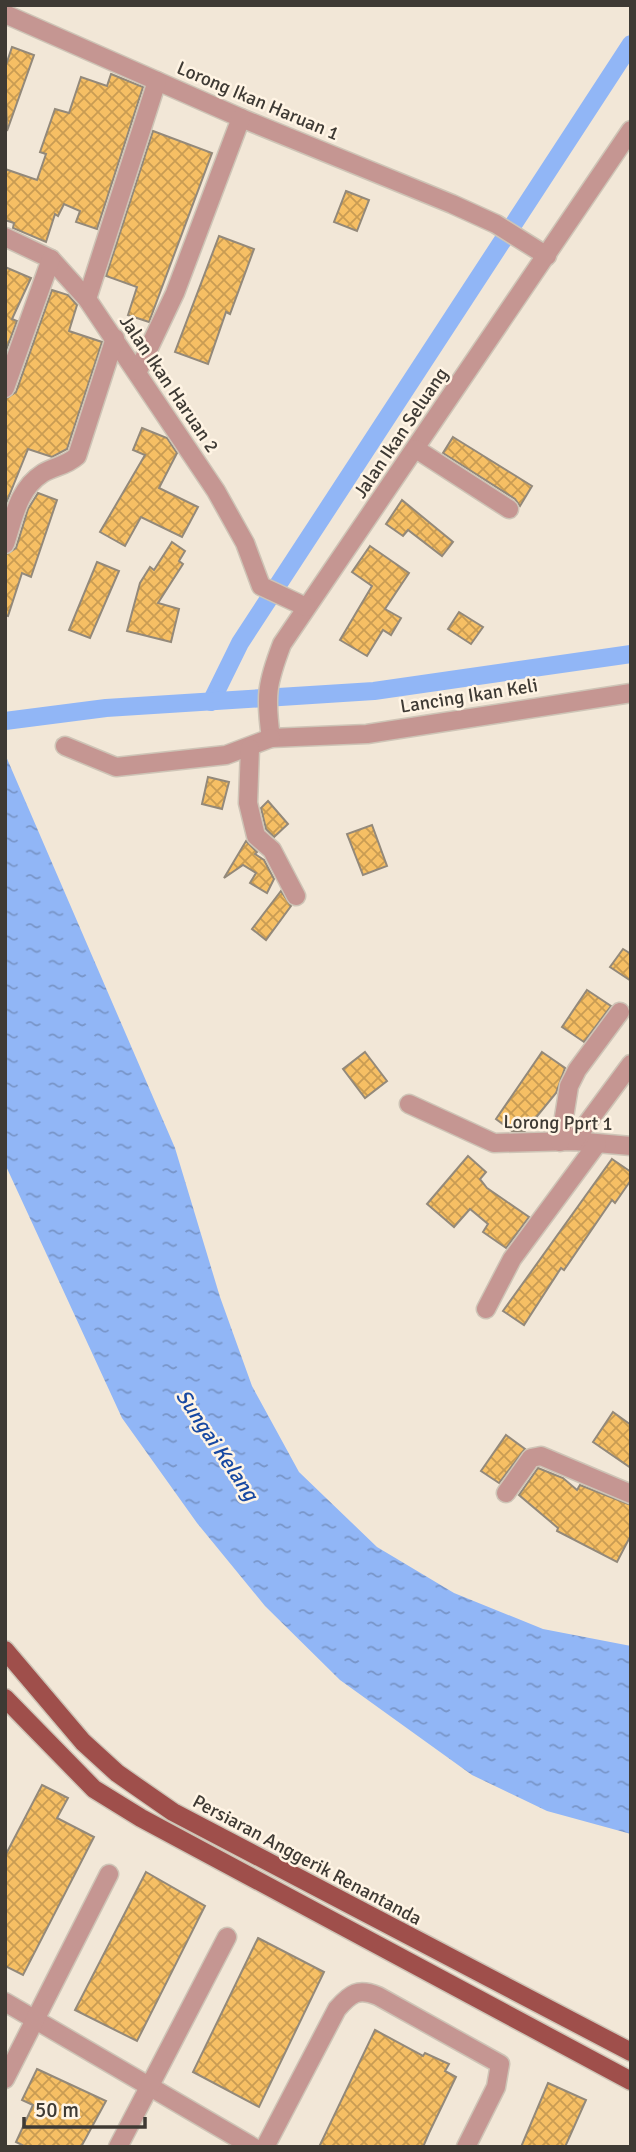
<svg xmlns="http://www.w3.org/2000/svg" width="636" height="2152" font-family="Signika,sans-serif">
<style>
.water{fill:url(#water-ripples)}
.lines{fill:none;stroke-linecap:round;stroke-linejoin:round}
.canal{stroke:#91b6f6;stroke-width:18}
.building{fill:url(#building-cross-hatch);stroke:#93897a;stroke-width:2}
.minor-casing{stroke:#cec4b6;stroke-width:21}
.major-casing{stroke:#cec4b6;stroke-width:21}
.minor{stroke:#c59692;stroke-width:18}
.major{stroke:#9f4f4b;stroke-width:18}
.labels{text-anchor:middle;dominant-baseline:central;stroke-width:5;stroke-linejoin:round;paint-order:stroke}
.street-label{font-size:19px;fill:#3e3a34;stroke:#fff4e4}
.water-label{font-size:21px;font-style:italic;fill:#1748a2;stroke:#fff4e4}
</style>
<defs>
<pattern id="water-ripples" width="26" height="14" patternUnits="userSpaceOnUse" patternTransform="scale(1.75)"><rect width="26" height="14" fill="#91b6f6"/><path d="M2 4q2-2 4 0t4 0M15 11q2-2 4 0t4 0" fill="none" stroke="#7895c8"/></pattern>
<pattern id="building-cross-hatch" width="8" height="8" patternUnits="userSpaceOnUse" patternTransform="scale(1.75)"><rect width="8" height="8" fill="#f6bf64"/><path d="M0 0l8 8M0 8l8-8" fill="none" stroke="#c99c53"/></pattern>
</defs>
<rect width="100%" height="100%" fill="#f2e7d7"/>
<!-- water -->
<path class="water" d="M5,754L175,1148L220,1297L252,1386L299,1472L377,1547L454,1593L543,1629L631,1646V1834L547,1811L472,1775L340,1680L265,1606L197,1523L122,1418L5,1164Z"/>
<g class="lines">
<!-- canal -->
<g class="canal">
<path d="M211,702L240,643L631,44"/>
<path d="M5,721L106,708L374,691L631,654"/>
</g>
</g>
<!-- building -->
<g class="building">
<path d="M12,47L34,55L7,131L5,68Z"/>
<path d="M111,74L143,87L97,229L76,222L80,211L64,204L58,216L55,214L46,242L13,228L14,223L5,220V169L37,180L46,154L40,152L55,109L69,113L81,77L107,86Z"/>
<path d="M153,131L212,153L149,322L128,315L137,287L106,276Z"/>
<path d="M346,191L369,200L357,231L334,222Z"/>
<path d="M219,236L254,249L230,314L226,312L208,364L175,352Z"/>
<path d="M5,267L31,278L12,319L17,321L5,353Z"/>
<path d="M52,290L68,295L77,305L69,331L102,342L67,449L52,457L28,449L5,506V399L16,392Z"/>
<path d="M142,428L167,438L177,453L159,488L198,507L182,537L141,517L125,546L100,532L145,455L133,450Z"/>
<path d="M453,437L532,486L520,506L515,499L443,453Z"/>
<path d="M38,493L57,500L31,577L22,573L8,616L5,615V555L16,548L28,509Z"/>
<path d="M402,500L453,542L442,556L408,530L403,536L386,524Z"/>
<path d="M172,542L185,551L179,561L183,564L158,603L179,609L171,642L127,631L140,583L150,567L154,570Z"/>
<path d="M370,546L409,573L385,609L401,618L391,635L383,630L367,656L340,640L372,586L352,572Z"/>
<path d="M97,562L119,571L90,638L69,630Z"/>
<path d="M459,612L483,627L471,644L448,629Z"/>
<path d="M208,777L229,782L222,809L202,804Z"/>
<path d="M268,801L288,824L274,837L266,829L261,808Z"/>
<path d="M372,825L387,866L363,875L347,834Z"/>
<path d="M246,841L257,852L255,854L264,860L274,879L267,893L250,883L256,873L243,865L224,878Z"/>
<path d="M281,891L291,906L266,940L252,929Z"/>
<path d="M623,949L631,954V981L610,967Z"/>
<path d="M587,990L611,1006L584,1042L562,1027Z"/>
<path d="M365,1052L387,1081L365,1098L343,1069Z"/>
<path d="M542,1052L565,1068L556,1093L525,1131H512L496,1119Z"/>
<path d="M468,1156L486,1172L480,1179L487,1188L529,1217L506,1248L483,1232L488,1224L470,1209L454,1227L427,1204Z"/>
<path d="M612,1159L631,1172V1180L615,1203L612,1200L564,1270L561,1268L524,1325L503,1311Z"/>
<path d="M613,1412L631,1425V1468L593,1442Z"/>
<path d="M506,1435L525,1449L499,1483L481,1471Z"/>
<path d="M538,1468L563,1478L577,1490L580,1485L631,1505V1535L617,1562L557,1531L558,1528L519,1495Z"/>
<path d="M42,1785L68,1798L57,1818L94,1837L23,1975L5,1966V1856Z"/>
<path d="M146,1872L205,1906L137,2041L75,2010Z"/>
<path d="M258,1938L324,1972L259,2107L193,2072Z"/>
<path d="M375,2030L423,2056L425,2053L449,2064L445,2071L456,2077L429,2133L423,2147H319Z"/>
<path d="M37,2069L106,2101L81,2147H26L16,2142L33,2105L22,2100Z"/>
<path d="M548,2083L586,2100L565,2147H521Z"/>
</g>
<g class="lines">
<!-- minor casing -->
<g class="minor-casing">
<g id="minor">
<path d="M5,14L241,118L452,204L496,224L547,256"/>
<path d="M631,130L282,644C267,683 265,696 271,738L367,734L631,693"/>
<path d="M5,237L51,259L87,299L216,491L245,543L261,586L306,607"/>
<path d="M87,299L157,81"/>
<path d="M138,371L175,293L241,118"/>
<path d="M5,388L51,259"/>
<path d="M416,449L509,509"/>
<path d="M5,544C14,517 18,489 43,473C55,466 66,466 77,456L115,338"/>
<path d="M65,746L116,767L226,755L271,738"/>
<path d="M250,748L248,803L256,836L272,850L296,896"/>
<path d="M409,1104L494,1143L574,1141L631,1146"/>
<path d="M574,1141L631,1064"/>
<path d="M560,1142L569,1086L577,1070L620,1012"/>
<path d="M486,1309L512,1259L597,1144"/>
<path d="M506,1493L531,1458L541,1456L631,1494"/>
<path d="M5,2002L253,2147"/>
<path d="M5,2079L109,1874"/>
<path d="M118,2147L227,1937"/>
<path d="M265,2147L337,2009C351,1993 358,1988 378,1996L500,2064L496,2087L466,2147"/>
</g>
</g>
<!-- major casing -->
<g class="major-casing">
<g id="major">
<path d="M5,1650L83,1742L117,1773L173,1812L631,2052"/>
<path d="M5,1698L94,1789L141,1818L631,2081"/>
</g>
</g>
<!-- minor -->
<use href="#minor" class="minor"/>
<!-- major -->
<use href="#major" class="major"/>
</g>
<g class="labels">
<!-- street labels -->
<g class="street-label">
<text transform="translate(258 101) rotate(23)">Lorong Ikan Haruan 1</text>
<text transform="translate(169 384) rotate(56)">Jalan Ikan Haruan 2</text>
<text transform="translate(401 433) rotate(-56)">Jalan Ikan Seluang</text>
<text transform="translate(469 696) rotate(-9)">Lancing Ikan Keli</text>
<text transform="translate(558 1123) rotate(1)">Lorong Pprt 1</text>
<text transform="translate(307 1860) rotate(28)">Persiaran Anggerik Renantanda</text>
</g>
<!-- water labels -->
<g class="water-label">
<text transform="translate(217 1445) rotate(56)">Sungai Kelang</text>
</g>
</g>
<!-- border -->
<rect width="636" height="2152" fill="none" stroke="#3e3a34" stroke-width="14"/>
<!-- scale -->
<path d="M24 2117v10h121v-10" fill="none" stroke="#3e3a34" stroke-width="3.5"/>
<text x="35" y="2117" font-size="21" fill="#3e3a34" stroke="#fff4e4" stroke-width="5" paint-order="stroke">50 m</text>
</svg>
